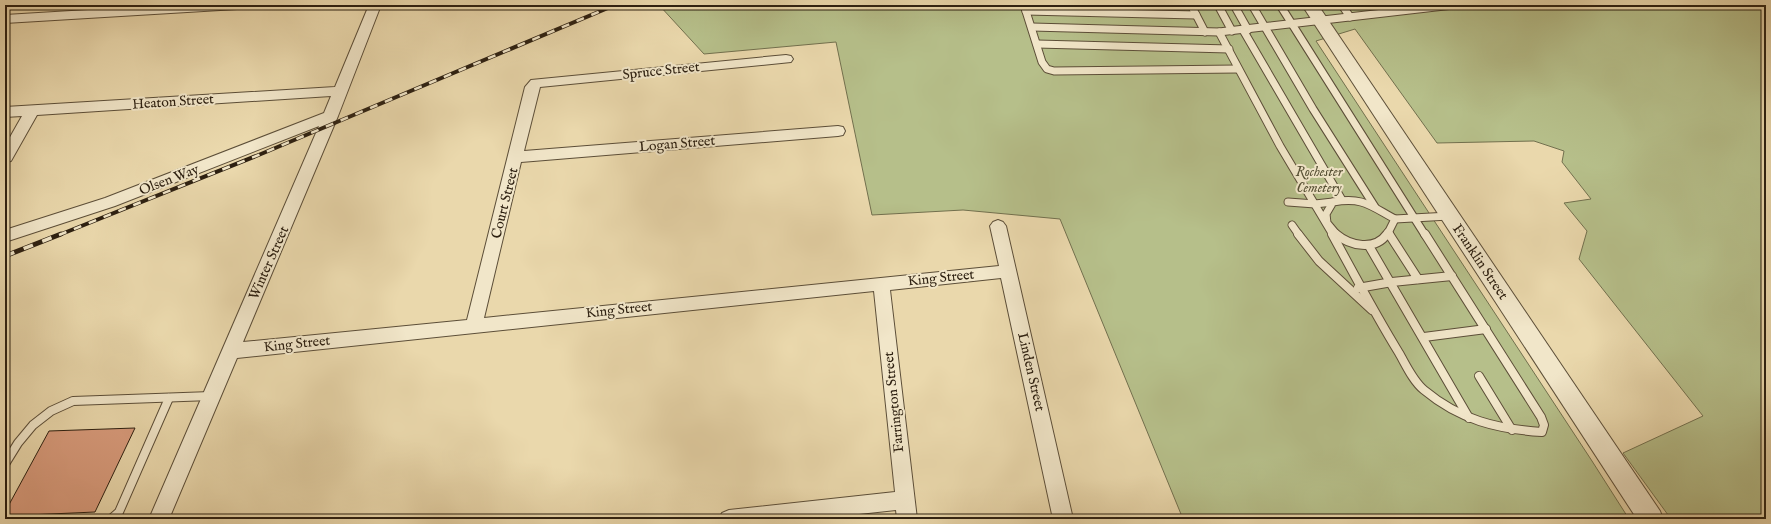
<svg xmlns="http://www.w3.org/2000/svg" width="1771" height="524" font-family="'IM FELL English',serif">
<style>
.green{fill:#b6bf8a;stroke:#72704e}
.building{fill:#d89b7c;stroke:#2d2011}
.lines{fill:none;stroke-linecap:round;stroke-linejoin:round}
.service-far1-casing{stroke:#5c4e38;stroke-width:9}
.service-casing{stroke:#5c4e38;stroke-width:10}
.minor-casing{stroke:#5c4e38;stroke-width:2}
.tertiary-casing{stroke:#5c4e38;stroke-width:2}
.service-far1{stroke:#f1e6c9;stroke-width:7}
.service{stroke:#f1e6c9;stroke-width:8}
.minor{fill:#f1e6c9;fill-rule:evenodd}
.tertiary{fill:#f1e6c9;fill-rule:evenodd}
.rail-far1-casing{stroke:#2d2011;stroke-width:4}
.rail-casing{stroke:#2d2011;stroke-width:5}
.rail-far1{stroke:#f1e6c9;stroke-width:2.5;stroke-dasharray:8;stroke-linecap:butt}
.rail{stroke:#f1e6c9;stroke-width:3.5;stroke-dasharray:10;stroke-linecap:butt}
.labels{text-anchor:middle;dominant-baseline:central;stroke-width:4;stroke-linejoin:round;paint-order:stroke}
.street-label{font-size:14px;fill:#2d2011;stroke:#f1e6c9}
.park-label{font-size:14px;font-style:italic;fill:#565035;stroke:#f1e6c9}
</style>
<rect width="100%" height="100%" fill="#ead8ac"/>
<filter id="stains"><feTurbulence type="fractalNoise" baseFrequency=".005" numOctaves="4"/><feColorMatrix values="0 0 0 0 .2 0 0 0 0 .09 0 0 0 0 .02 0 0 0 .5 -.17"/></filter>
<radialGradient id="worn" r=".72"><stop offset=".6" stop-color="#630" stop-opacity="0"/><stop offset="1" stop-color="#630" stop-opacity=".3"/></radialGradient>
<!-- green -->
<path class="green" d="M659,5H1766V519H1671L1623,453L1703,416L1579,259L1587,231L1564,203L1591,199L1562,162L1564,151L1534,141L1437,143L1355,29L1316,41L1592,461L1629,519H1183L1060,219L963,210L872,215L836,42L704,54Z"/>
<!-- building -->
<path class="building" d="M135,428L95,512L5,516V512L49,431Z"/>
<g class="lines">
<!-- service-far1 casing -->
<g class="service-far1-casing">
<g id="service-far1">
<path d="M1024,5L1042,62L1047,69L1054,71L1238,69"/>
<path d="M1191,5L1205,32"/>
<path d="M1218,5L1232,31"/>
<path d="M1234,5L1248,30"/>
<path d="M1252,5L1313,109L1375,207"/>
<path d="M1280,5L1425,235"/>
<path d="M1342,5L1350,17"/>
<path d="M1026,11L1196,15"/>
<path d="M1032,27L1219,32L1453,5"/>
<path d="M1243,30L1342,200"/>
<path d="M1219,32L1280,146L1333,235"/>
<path d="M1037,44L1229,49"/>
<path d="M1288,202L1315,204L1333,202"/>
<path d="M1395,219L1449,216"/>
<path d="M1292,225L1299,235"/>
<path d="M1388,232L1390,235"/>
<path d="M1337,235L1327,223L1326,214L1333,202C1363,197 1369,205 1395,219L1387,235"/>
</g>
</g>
<!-- service casing -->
<g class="service-casing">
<g id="service">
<path d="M1298,234L1319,261L1372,310"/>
<path d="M1332,234C1354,274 1375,314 1399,353C1406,365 1413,381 1424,390C1460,420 1497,429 1542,432L1544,425L1541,417L1425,234"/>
<path d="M1336,234C1350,246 1375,251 1387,234"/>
<path d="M1389,234L1418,279"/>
<path d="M1369,246L1469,418"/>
<path d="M1358,288L1392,282L1452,276"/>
<path d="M1424,337L1486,329"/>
<path d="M1479,376L1512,430"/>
<path d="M5,464L18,443L33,425L51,411L73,401L211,396"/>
<path d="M111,519L119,512L169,398"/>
</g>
</g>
<!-- minor casing -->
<g class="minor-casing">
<g id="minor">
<path d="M171,5H243L241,8L237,9L5,23V15Z"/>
<path d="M369,5H381L338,116L243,342L467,320L525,87L531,80L786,55L791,56L793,59L791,62L540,87L524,151L838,126L843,127L845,131L843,135L838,136L521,162L484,318L999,266L990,226L993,222L998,220L1003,222L1006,226L1073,519H1053L1001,278L890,290L917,519H897L896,510L813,519H719L722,513L729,510L895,492L874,291L237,358L169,519H149L319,126L115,206L5,242V230L105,198L324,113L331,96L37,115L11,161L6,162L5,146L22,116L5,117V107L335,87Z"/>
</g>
</g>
<!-- tertiary casing -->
<g class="tertiary-casing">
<path id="tertiary" d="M1302,5H1318L1660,511L1663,519H1637Z"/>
</g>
<!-- service-far1 -->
<use href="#service-far1" class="service-far1"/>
<!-- service -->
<use href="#service" class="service"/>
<!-- minor -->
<use href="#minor" class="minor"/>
<!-- tertiary -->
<use href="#tertiary" class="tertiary"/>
<!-- rail-far1 casing -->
<g class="rail-far1-casing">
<path id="rail-far1" d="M59,235L261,154L615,5"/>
</g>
<!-- rail casing -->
<g class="rail-casing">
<path id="rail" d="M5,256L61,234"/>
</g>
<!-- rail-far1 -->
<use href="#rail-far1" class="rail-far1"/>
<!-- rail -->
<use href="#rail" class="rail"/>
</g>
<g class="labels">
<!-- street labels -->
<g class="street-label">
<text transform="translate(661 71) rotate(-6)">Spruce Street</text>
<text transform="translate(173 102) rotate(-4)">Heaton Street</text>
<text transform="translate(677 144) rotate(-5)">Logan Street</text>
<text transform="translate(169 180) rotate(-21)">Olsen Way</text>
<text transform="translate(505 203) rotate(-76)">Court Street</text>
<text transform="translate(1480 262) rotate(56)">Franklin Street</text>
<text transform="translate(269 263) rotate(-66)">Winter Street</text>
<text transform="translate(941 278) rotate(-6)">King Street</text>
<text transform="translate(619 310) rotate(-6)">King Street</text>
<text transform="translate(297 344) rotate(-6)">King Street</text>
<text transform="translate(1031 372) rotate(77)">Linden Street</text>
<text transform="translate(894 402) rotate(-96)">Farrington Street</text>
</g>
<!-- park labels -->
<g class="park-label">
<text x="1319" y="172">Rochester<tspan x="1319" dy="16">Cemetery</tspan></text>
</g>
</g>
<!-- margin -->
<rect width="1771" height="524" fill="none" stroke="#ead8ac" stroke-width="20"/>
<rect x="6" y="6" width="1759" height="512" fill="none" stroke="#2d2011" stroke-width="2"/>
<rect x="10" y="10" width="1751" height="504" fill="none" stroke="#2d2011"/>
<rect width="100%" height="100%" filter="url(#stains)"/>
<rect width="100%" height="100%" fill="url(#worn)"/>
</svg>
